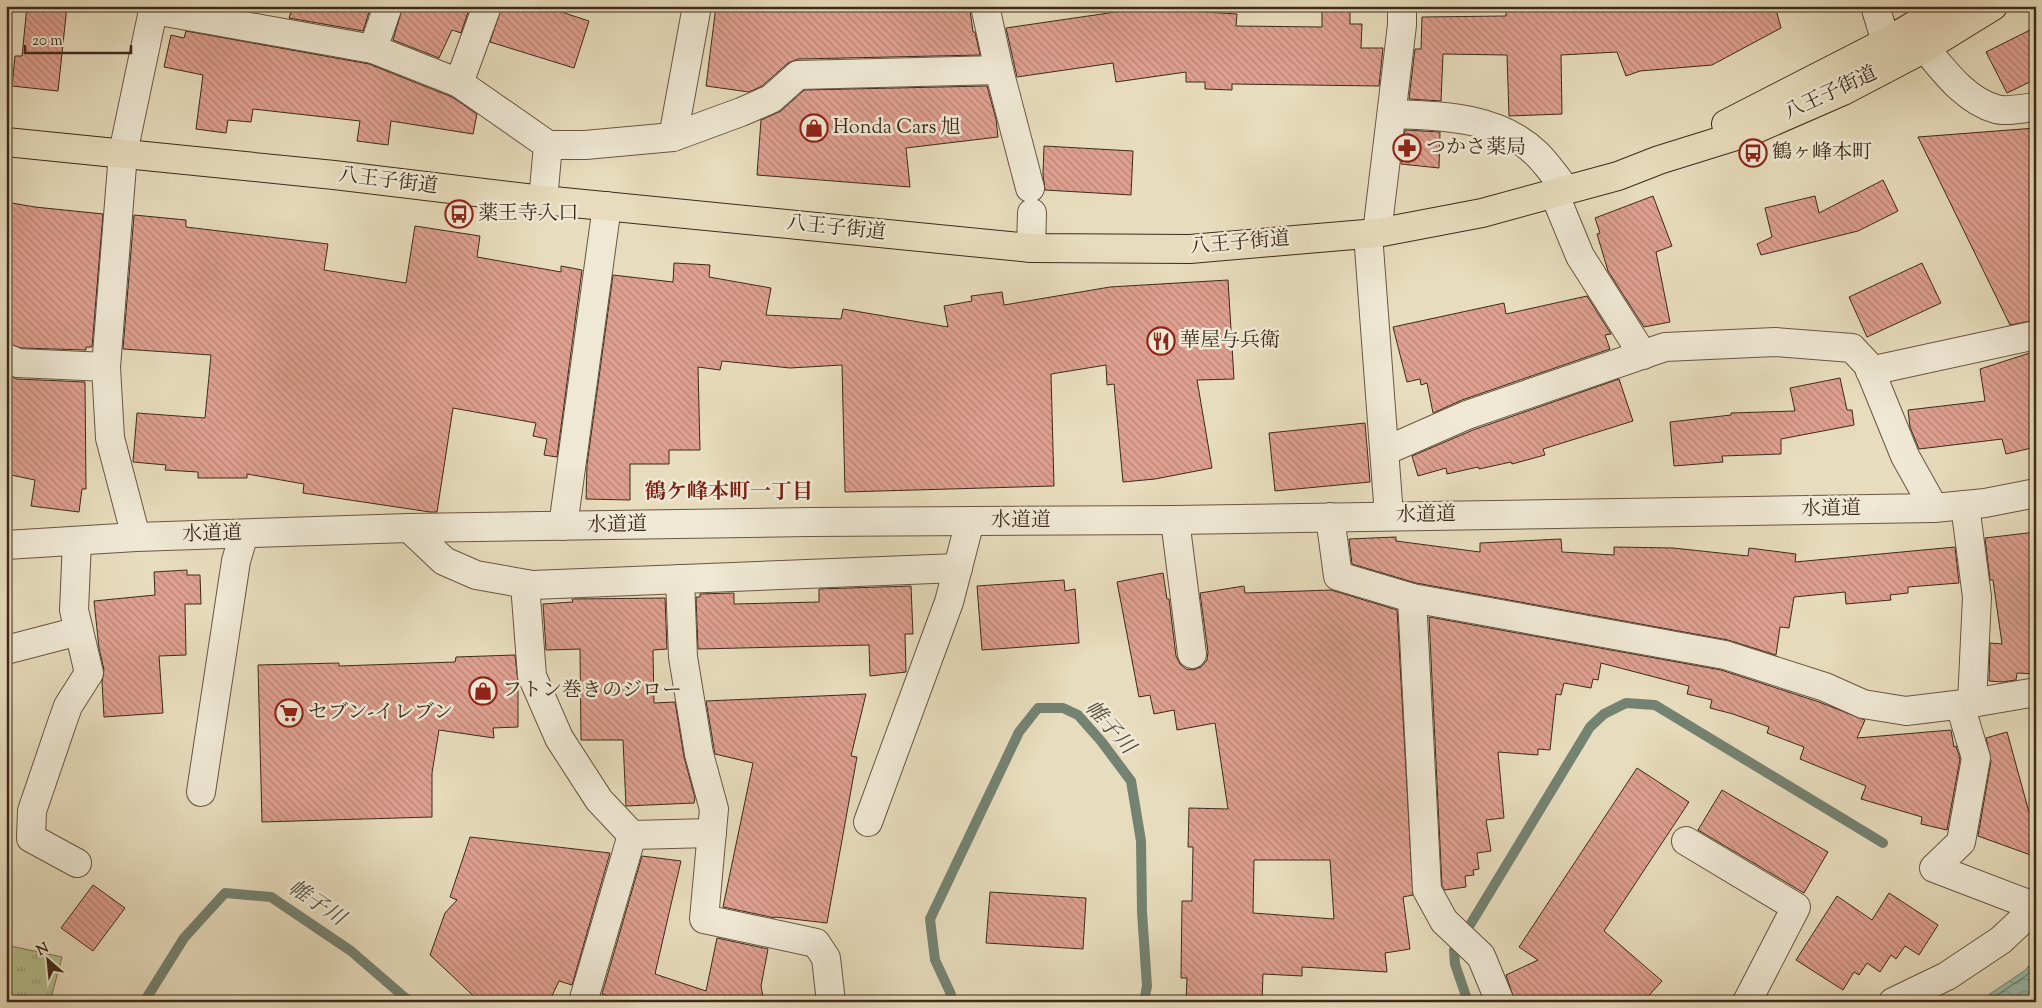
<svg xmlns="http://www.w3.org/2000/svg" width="2042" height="1008" font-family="'Sorts Mill Goudy','Noto Serif JP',serif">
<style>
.grass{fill:url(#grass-tufts);stroke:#7a7554}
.water{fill:url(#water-waves);stroke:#748271}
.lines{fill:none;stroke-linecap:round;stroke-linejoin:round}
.shore{stroke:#6a7362;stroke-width:1}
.stream{stroke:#748271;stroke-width:10}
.building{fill:url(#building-back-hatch);stroke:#3d2a19;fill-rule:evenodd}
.minor-casing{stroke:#685642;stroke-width:30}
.highway-casing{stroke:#3d2a19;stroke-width:30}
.minor{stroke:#efe8d4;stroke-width:28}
.highway{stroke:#e7dcbd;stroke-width:28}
.labels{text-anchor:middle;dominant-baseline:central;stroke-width:5;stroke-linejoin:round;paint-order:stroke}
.street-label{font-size:20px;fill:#3d2a19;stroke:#efe8d4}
.poi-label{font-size:20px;fill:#3d2a19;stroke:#efe8d4;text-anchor:start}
.neighbourhood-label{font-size:21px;font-weight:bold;fill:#7a1f14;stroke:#efe8d4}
.water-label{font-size:21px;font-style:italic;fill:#544e3e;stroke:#efe8d4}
</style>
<defs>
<pattern id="grass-tufts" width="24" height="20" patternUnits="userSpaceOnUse" patternTransform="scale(1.25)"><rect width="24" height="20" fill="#b6c090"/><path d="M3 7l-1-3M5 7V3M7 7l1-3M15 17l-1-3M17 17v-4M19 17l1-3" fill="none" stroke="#959c75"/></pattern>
<pattern id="water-waves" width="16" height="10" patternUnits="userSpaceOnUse" patternTransform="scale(1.25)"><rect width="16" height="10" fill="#98bcab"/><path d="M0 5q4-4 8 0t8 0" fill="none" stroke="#7d998a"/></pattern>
<pattern id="building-back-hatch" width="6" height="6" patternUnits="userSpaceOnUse" patternTransform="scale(1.25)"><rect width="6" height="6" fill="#dfa091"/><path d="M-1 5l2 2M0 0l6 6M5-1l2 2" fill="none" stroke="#b68376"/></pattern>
</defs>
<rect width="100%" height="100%" fill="#e7dcbd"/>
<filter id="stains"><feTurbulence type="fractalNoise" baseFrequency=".004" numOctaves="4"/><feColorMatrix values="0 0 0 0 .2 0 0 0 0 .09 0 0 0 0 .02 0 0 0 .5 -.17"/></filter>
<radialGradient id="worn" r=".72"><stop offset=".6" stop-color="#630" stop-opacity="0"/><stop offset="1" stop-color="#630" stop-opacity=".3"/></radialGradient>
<!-- grass -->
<path class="grass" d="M6,945L62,957L50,1002H6Z"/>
<!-- water -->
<path class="water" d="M2036,959V1002H1978L2024,971Z"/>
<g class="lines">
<!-- shore -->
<path class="shore" d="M1987,1002L2027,975L2036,966"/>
<!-- stream -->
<g class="stream">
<path d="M1470,925L1590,727L1604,714L1626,703L1655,705L1883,843"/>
<path d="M1454,950L1455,964L1468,1002"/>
<path d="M144,1002L184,938L225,893L271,897L351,951L410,1002"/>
<path d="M953,1002L950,992L935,960L930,919L1019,732L1038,708H1063L1078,715L1101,741L1131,781L1141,841L1142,912L1147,986L1144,1002"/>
</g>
</g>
<!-- building -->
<g class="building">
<path d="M27,6H67L58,91L12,86L15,56H22Z"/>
<path d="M293,6H371L363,31L289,18Z"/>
<path d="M403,6H470L461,33L452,30L439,58L393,40Z"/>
<path d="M502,6H543L589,21L574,68L490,42Z"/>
<path d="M716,6H790V11L865,10V6H952L951,10H970L973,32H975L980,55L798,59L788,63L762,86L749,92L706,86Z"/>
<path d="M1506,6H1775L1781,28L1712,65L1640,71L1626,76L1617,52L1561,55L1562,114L1509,116L1507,55L1443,54L1441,101L1409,99L1415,49H1421L1422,17L1506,16Z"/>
<path d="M1143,8L1237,14L1236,26L1322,27V9H1350V24H1362L1361,48H1383L1379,86L1232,84V90L1205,89V82H1186V72L1116,82L1113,63L1017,77L1006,28Z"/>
<path d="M2036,27V79L2007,93L1986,52Z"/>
<path d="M186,31L369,64L452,97L477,114L473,134L391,121L388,145L357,141L360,121L253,109L251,122L228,120L226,133L196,129L203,75L164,67L171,35L184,38Z"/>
<path d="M987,86L996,119L998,137L906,148L910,187L757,175L761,120L781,111L804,90Z"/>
<path d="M2036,128V320L2010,325L1918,137Z"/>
<path d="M1405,130L1440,132L1439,168L1401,164Z"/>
<path d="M1044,146L1133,151L1131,195L1045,190L1043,174Z"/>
<path d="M1883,180L1898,211L1858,231L1761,255L1757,244L1772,237L1765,208L1815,196L1819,213Z"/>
<path d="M1653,196L1672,246L1656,252L1670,322L1644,327L1608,271L1597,234L1600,233L1595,218Z"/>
<path d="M6,202L35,207L103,214L92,347H86V350L21,348L6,343Z"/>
<path d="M134,215L186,220V227L328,244L324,270L406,283L415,226L480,236L477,257L561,272V266L582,270L557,457L544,455L547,439L533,436L536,423L453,408L437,512H430L303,493L304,484L247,474V478H198V472L165,470L166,465L133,462L137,413L205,418L211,355L123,349Z"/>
<path d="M674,263L710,265L709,277L771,288L766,315L841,319L843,309L948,327L944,306L972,301L971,296L1002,292L1004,305L1110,287L1228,280L1234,379L1197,380L1212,468L1155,479L1123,482L1114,384L1107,385L1106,365L1051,374L1054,486L845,492L842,365L790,368L722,361L720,370L698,367L700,450H669V464H630V500L586,499L587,465L613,275L673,282Z"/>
<path d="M1922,263L1941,303L1867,337L1849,297Z"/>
<path d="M1587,296L1611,334L1605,335L1610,349L1462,400L1433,413L1427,383L1421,385L1420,379L1407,382L1393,327L1504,303L1506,314Z"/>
<path d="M2036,351V447L2006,454L2002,439L1919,449L1910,427L1908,410L1985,401L1980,369Z"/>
<path d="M6,375L17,379L85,382L86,489H82L79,512L31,506L35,480L6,474Z"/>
<path d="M1840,378L1847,410H1852L1854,425L1781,439V454L1722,456L1723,462L1674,466L1670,422L1731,415V413L1795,411L1790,388Z"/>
<path d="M1619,379L1633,421L1543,449L1545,455L1512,464L1511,462L1479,469L1478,467L1447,474L1446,468L1418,476L1412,456L1473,430Z"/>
<path d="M1365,423L1370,482L1275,491L1269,433Z"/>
<path d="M2036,532V674L2017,673L2016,680L2002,682L1989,681L1990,643L2002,644L1993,580H1990L1985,538Z"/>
<path d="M1396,537V541L1480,552V543L1561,539L1562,552L1614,555V547L1673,548L1748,556L1749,548L1796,554L1795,562L1955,547L1959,583L1908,587V593L1890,595L1891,600L1846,604L1845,592L1794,597L1789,628L1780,627L1776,655L1728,640L1416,583L1352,564L1349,539Z"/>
<path d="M187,570V575H200L201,604H185L186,655L159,656L163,713L104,717L102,682L104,670L99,648L94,601L155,595L154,572Z"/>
<path d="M1163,573L1167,599H1169L1176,656L1180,664L1186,669L1193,670L1201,667L1207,660L1208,652L1200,593L1244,586L1245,593L1331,590L1397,610L1413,895L1403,897L1410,949L1385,953L1387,972L1302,967V976L1263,974L1262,1002H1186L1187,978H1181L1182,901H1192L1193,847H1188L1189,808L1228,809L1215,723L1177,730L1174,710L1154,714L1150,695L1139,697L1117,582ZM1254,860H1330L1334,919L1253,913Z"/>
<path d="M1064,580L1065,591L1075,589L1079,643L982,650L977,586Z"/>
<path d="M911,586L913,634H905L906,672L870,676L869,645L698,649L696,597H700V594L734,593V604L819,602V589Z"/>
<path d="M665,598L667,649L653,650L654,703L675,702L684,757L695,798L694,803L626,806L623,740H581L580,649L546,650L543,604L573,602L572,599Z"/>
<path d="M1429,617L1721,670L1819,702L1865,720L1857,738L1951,730L1954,747L1956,746L1960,759L1947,830L1921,824L1922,817L1861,799L1866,786L1800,759L1804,747L1767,733L1769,727L1733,714L1710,708L1712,700L1687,694L1689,686L1601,663L1598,680L1593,679L1591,688L1564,683L1561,695L1556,694L1550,750L1538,749V755L1498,752L1504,818L1486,820L1491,851L1477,853L1479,869L1473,870L1474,875L1465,876L1466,887L1445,890L1442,886Z"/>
<path d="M515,655L518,682V727L493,728L494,738L439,730L432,773V817L262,822L258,665L339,663V666L455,662L456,657Z"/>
<path d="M866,694L851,756L857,757L827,923L775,917V918L723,907L753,763L715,754L706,701Z"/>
<path d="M2007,732L2029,812L2036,815V857L1978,836L1991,761L1986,738Z"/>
<path d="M1637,768L1689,802L1604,931L1662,981L1643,1002H1515L1506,975L1538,960L1519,947Z"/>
<path d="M1722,790L1828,852L1804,893L1698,830Z"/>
<path d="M470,837L610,853L572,985L559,981L549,1002H480L430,955L445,913L457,900L450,897Z"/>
<path d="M642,856L681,861L655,974L706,991L717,938L768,949L761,986L764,1002H626L602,994Z"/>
<path d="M93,885L125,908L93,951L61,928Z"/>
<path d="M990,892L1086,898L1083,949L986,943Z"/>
<path d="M1889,893L1938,925L1919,955L1905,946L1896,959L1891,955L1880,972L1867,963L1859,975L1854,972L1843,990L1796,960L1837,896L1872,920Z"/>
</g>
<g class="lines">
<!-- minor casing -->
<g class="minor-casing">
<g id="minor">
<path d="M985,6L999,70L1030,188"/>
<path d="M1875,6L1886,42"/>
<path d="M154,10L373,49L459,83L548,145L543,200"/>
<path d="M1925,48C1944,71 1966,101 1996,109C2005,112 2026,108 2036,107"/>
<path d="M373,49L388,6"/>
<path d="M459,83L487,6"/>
<path d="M1392,114C1442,116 1498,116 1537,154C1548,165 1557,178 1566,190"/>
<path d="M673,137L697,6"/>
<path d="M548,145H585L673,137L741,112L771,99L798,75L999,70"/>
<path d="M1554,193L1580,256L1643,355"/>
<path d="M1377,233L1402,25V6"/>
<path d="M1368,234L1389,516"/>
<path d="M1031,248L1032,213"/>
<path d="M6,358L18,363L106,367"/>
<path d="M1870,371L2036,335"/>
<path d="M1385,451L1467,415L1665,347L1775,342L1852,348L1868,365L1905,456L1934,508"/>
<path d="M1965,505L1977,597L1972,703"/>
<path d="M1330,517L1338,576L1412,598L1725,655L1825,687L1863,704L1906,711L1972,703L2036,692"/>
<path d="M1175,520L1192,654"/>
<path d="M563,526L607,206"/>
<path d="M409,528L444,561L476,575L532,585L958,568"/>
<path d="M136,537L110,438L106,367L123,153L154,6"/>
<path d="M77,541L74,610L89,673L68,706L62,723L32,811L31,838L77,863"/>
<path d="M6,545L136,537L409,528L810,522L1175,520L1934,508L1985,503L2036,493"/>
<path d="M680,579L683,657L699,754L714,809L704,919L816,943L826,958L831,1002"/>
<path d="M525,584L532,676L559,738L599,800L632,835"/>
<path d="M1412,598L1427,890L1444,921L1481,956L1500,1002"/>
<path d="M6,650L79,631"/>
<path d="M1960,705L1976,758L1961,842L1934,868L2036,907"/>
<path d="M201,792L236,561L244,534"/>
<path d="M868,822L949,602L970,521"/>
<path d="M1686,841L1796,907L1747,1002"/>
<path d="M583,1002L632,835L712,833"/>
<path d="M1893,1002L1947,976L2001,940L2036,907"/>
</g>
</g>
<!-- highway casing -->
<g class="highway-casing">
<g id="highway">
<path d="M1726,124L1886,42L1947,6"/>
<path d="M6,142L334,175L543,200L1031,248L1190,249L1377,233L1482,213L1618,176L1659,160L1749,132L1843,91L1925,48L1993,6"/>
</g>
</g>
<!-- minor -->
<use href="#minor" class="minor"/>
<!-- highway -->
<use href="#highway" class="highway"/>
</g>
<!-- icons -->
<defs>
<g id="shop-ring" transform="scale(1.4375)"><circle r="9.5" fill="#efe8d4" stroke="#8f2418" stroke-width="1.5"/><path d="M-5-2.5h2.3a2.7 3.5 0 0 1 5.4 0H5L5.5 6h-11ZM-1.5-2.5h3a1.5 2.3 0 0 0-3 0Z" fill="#8f2418"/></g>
<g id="pharmacy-ring" transform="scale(1.4375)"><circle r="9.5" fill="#efe8d4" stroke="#8f2418" stroke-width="1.5"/><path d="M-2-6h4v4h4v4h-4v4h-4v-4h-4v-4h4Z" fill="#8f2418"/></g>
<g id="bus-ring" transform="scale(1.4375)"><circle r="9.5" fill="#efe8d4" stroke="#8f2418" stroke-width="1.5"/><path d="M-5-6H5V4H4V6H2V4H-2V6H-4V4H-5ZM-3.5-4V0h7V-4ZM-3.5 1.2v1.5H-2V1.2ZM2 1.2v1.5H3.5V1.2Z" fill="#8f2418"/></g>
<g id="restaurant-ring" transform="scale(1.4375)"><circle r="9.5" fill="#efe8d4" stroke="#8f2418" stroke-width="1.5"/><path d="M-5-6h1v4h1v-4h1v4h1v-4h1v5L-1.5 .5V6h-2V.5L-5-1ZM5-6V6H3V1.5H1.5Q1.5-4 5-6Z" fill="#8f2418"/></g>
<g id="supermarket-ring" transform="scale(1.4375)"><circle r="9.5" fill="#efe8d4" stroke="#8f2418" stroke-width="1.5"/><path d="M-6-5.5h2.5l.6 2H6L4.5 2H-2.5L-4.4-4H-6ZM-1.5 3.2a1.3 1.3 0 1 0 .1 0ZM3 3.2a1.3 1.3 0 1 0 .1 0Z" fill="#8f2418"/></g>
</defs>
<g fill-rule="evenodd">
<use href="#shop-ring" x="814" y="128"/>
<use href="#pharmacy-ring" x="1407" y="148"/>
<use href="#bus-ring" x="1753" y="153"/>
<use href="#bus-ring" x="459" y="214"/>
<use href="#restaurant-ring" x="1161" y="341"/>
<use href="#shop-ring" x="483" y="691"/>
<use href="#supermarket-ring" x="289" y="713"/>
</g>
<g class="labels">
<!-- street labels -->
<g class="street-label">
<text transform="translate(1831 94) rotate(-25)">八王子街道</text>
<text transform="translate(388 182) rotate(7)">八王子街道</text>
<text transform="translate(836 229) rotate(6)">八王子街道</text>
<text transform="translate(1240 244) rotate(-5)">八王子街道</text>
<text transform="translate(1831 510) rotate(-1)">水道道</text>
<text transform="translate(1426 516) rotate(-1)">水道道</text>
<text x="1021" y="521">水道道</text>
<text transform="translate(617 526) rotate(-1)">水道道</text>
<text transform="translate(212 535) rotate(-2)">水道道</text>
</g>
<!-- poi labels -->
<g class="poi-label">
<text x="833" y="128">Honda Cars 旭</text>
<text x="1426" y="148">つかさ薬局</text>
<text x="1772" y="153">鶴ヶ峰本町</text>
<text x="478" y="214">薬王寺入口</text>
<text x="1180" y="341">華屋与兵衛</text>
<text x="502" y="691">フトン巻きのジロー</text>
<text x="308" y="713">セブン-イレブン</text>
</g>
<!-- neighbourhood labels -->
<g class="neighbourhood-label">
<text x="729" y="493">鶴ケ峰本町一丁目</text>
</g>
<!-- water labels -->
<g class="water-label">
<text transform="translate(1109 728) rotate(48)">帷子川</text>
<text transform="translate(316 904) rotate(34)">帷子川</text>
</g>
</g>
<!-- margin -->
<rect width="2042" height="1008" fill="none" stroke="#e7dcbd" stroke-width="25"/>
<rect x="8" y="8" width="2027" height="993" fill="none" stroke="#3d2a19" stroke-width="2.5"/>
<rect x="12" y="12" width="2017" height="983" fill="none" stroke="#3d2a19"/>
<!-- north arrow -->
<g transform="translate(48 960) rotate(333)" stroke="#efe8d4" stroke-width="4" paint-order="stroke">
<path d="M0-4L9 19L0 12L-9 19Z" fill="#3d2a19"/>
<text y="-8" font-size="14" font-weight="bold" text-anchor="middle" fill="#3d2a19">N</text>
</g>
<!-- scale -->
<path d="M25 45v8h106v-8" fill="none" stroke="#3d2a19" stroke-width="2.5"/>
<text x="32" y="45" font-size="15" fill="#3d2a19" stroke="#efe8d4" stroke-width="4" paint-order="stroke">20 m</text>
<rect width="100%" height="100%" filter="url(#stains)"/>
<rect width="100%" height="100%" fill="url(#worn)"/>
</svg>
